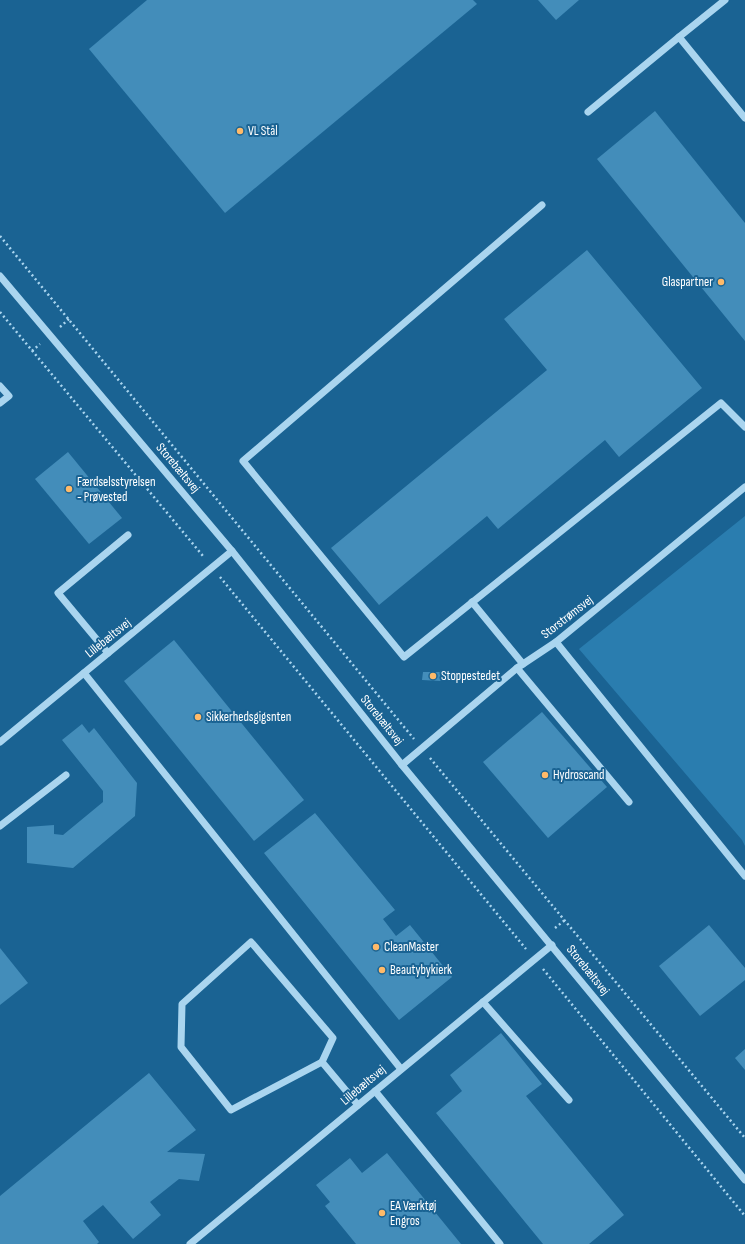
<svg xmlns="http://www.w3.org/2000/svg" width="745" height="1244" font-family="'Sofia Sans Condensed',sans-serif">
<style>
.green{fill:#2a7daf}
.building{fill:#438dba}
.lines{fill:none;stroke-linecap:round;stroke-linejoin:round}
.path{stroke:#aad5ef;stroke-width:2.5;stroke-dasharray:2 3;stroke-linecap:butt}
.minor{stroke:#aad5ef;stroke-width:7}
.poi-dot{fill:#ffba69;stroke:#1a6393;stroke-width:1.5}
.labels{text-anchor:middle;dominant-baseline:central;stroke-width:4;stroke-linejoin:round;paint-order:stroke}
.poi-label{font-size:13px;fill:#fff;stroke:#1a6393;text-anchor:start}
.street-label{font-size:13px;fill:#fff;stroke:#1a6393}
</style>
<rect width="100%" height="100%" fill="#1a6393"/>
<!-- green -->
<path class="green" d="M745,516V846L742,840L579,649Z"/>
<!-- building -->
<g class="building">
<path d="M147,0H473L477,4L225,213L89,49Z"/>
<path d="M538,0H579L556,20Z"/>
<path d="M655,111L745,223V341L597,159Z"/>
<path d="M587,250L702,388L619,457L605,440L498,529L487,516L379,605L331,548L547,370L504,319Z"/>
<path d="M68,452L122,518L89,544L35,479Z"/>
<path d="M174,640L304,800L254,841L124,681Z"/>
<path d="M423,672H442L441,681L422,680Z"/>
<path d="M542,712L607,787L548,838L483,762Z"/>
<path d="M82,724L89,733L94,728L137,783L135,816L73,868L27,863V827L54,825V834L63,835L103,802V791L62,740Z"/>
<path d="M315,813L395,910L383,919L396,936L410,925L452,977L399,1020L264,853Z"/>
<path d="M709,925L745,968V980L700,1016L659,966Z"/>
<path d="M0,948L28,983L0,1005Z"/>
<path d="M501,1033L542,1084L526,1096L624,1215L589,1244H543L436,1113L462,1091L450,1075Z"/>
<path d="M745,1049V1070L735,1058Z"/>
<path d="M149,1073L196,1130L167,1152L205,1154L199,1181L179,1179L150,1202L161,1215L133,1239L103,1205L83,1221L99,1242L97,1244H0V1196Z"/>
<path d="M387,1153L461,1244H356L325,1206L330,1202L316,1185L350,1158L362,1173Z"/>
</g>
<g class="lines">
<!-- path -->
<g class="path">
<path d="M0,236L414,739"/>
<path d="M0,312L203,556"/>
<path d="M60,327L69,319"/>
<path d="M32,351L40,344"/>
<path d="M220,577L526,949"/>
<path d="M430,758L745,1138"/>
<path d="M555,928L565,920"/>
<path d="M543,969L745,1216"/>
</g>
<!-- minor -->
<g class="minor">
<path d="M679,37L725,0"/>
<path d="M588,112L679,37L745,118"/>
<path d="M542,205L243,461L404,657L721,403L745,427"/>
<path d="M0,276L232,551L402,765L745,1180"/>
<path d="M0,386L9,396L0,403"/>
<path d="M472,602L523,664"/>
<path d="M556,642L745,876"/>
<path d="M108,653L58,593L128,535"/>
<path d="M517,668L629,802"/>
<path d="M84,673L401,1069"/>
<path d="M0,742L232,551"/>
<path d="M402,765L517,668L556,642L745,487"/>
<path d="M0,826L66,775"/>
<path d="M251,942L333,1038L322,1062L231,1110L181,1047L182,1004Z"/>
<path d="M483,1002L569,1100"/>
<path d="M322,1062L358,1105"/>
<path d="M375,1091L500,1244"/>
<path d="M190,1244L552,945"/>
</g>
</g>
<!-- markers -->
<g class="poi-dot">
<circle cx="240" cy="131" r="4"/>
<circle cx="721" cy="282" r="4"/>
<circle cx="69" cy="489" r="4"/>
<circle cx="433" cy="676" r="4"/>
<circle cx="198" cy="717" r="4"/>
<circle cx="545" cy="775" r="4"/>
<circle cx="376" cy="947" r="4"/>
<circle cx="382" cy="970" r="4"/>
<circle cx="382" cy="1213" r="4"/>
</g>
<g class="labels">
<!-- poi labels -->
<g class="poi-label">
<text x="248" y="131">VL Stål</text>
<text x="713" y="282" text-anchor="end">Glaspartner</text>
<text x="77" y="482">Færdselsstyrelsen<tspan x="77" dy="15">- Prøvested</tspan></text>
<text x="441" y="676">Stoppestedet</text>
<text x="206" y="717">Sikkerhedsgigsnten</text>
<text x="553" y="775">Hydroscand</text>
<text x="384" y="947">CleanMaster</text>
<text x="390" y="970">Beautybykierk</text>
<text x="390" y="1206">EA Værktøj<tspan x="390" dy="15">Engros</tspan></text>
</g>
<!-- street labels -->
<g class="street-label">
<text transform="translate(178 468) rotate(50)">Storebæltsvej</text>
<text transform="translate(567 617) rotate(-38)">Storstrømsvej</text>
<text transform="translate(108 638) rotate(-39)">Lillebæltsvej</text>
<text transform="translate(382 720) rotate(51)">Storebæltsvej</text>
<text transform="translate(588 970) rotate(51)">Storebæltsvej</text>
<text transform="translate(363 1085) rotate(-40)">Lillebæltsvej</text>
</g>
</g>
</svg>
